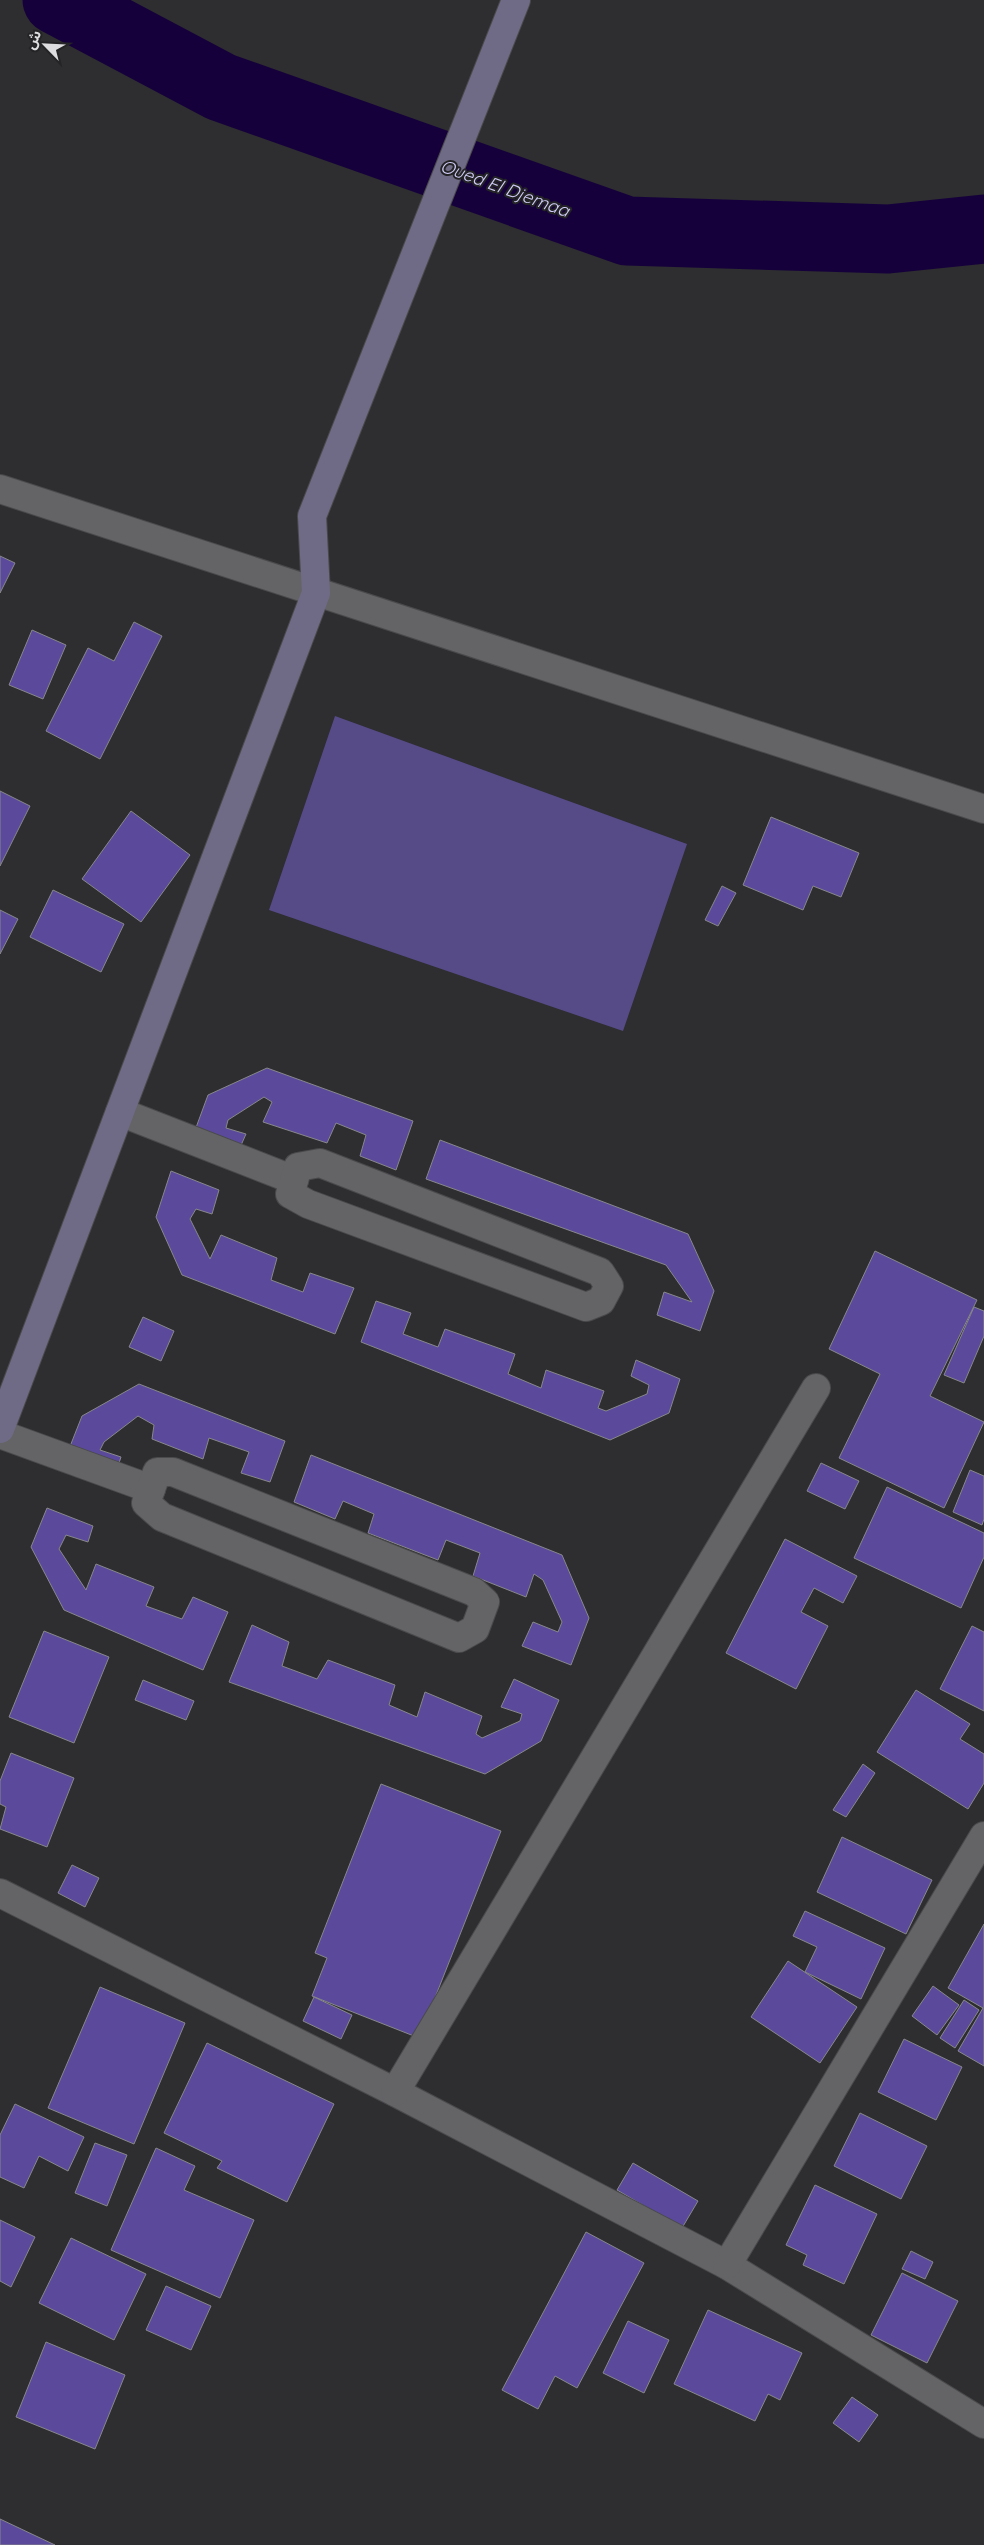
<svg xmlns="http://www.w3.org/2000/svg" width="984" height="2545" font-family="Quicksand,'Noto Sans Arabic',sans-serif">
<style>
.green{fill:#564b87}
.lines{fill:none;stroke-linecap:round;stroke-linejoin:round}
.river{stroke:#15003b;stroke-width:69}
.building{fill:#5b4a9c;stroke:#88888b}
.street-casing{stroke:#4a4a4c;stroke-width:30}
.secondary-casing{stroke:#4a4a4c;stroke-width:30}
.street{stroke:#646467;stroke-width:28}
.secondary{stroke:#6f6b86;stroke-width:28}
.labels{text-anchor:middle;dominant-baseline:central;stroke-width:4;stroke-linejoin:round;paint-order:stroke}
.water-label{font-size:18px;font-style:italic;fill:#d2cdfb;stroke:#242426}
</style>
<rect width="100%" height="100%" fill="#2e2d30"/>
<!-- green -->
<path class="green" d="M335,716L687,844L623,1031L269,910Z"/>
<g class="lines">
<!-- river -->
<path class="river" d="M57,0L221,87L627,231L888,239L984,229"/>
</g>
<!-- building -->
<g class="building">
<path d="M0,556L15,563L0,593Z"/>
<path d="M134,622L162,636L100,759L46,731L88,648L114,661Z"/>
<path d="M32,630L66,645L43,699L9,685Z"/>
<path d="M0,791L30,806L0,866Z"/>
<path d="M131,811L190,855L141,922L82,879Z"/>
<path d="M771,817L859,853L841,897L813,886L803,910L743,885Z"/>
<path d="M722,886L736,893L718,926L705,920Z"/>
<path d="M53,890L124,924L101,972L30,937Z"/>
<path d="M0,910L18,919L0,954Z"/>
<path d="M267,1068L413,1121L396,1170L360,1156L366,1135L336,1123L327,1143L263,1122L272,1102L264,1097L228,1120L226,1128L246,1134L238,1152L194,1133L208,1095Z"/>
<path d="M440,1140L688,1234L714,1291L700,1331L657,1315L664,1292L692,1302L666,1265L426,1179Z"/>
<path d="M171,1171L219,1190L212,1214L196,1209L190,1219L210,1259L221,1235L277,1258L271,1280L303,1292L310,1273L354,1288L335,1334L182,1275L156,1217Z"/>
<path d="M875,1251L977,1300L930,1396L984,1422L944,1508L839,1458L880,1374L829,1349Z"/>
<path d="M376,1301L411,1313L403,1334L438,1347L445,1329L515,1354L508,1374L541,1388L546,1370L604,1391L598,1408L606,1411L647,1394L649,1385L631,1376L636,1360L680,1379L669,1413L610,1440L361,1342Z"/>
<path d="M974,1307L984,1311V1336L964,1383L944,1375Z"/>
<path d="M143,1317L174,1331L161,1361L129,1347Z"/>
<path d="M139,1384L285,1441L270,1482L241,1473L249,1452L209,1438L203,1459L152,1439L154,1425L138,1416L104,1442L100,1450L121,1457L116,1472L67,1454L82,1416Z"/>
<path d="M311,1455L562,1555L589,1618L571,1665L522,1646L533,1622L558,1632L562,1622L543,1580L534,1574L526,1597L473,1576L480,1553L446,1540L438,1560L368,1533L374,1514L343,1501L335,1519L294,1502Z"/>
<path d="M821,1463L859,1481L845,1509L807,1491Z"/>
<path d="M970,1470L984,1476V1519L982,1525L953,1512Z"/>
<path d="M887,1487L984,1533V1557L961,1608L854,1558Z"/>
<path d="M47,1508L93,1526L88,1542L66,1535L59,1549L86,1590L96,1564L154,1587L146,1606L182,1619L193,1597L228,1612L203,1670L64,1610L31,1547Z"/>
<path d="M785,1539L857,1576L843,1603L814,1588L801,1612L828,1626L796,1689L726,1653Z"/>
<path d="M252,1625L289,1642L282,1666L317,1679L328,1660L395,1685L389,1705L417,1717L425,1692L482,1716L476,1734L482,1738L520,1721L522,1714L501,1707L514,1679L559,1700L541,1741L485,1774L229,1682Z"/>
<path d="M972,1626L984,1632V1711L940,1689Z"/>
<path d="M44,1631L109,1657L74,1743L9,1717Z"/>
<path d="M143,1680L194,1701L186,1720L135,1700Z"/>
<path d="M916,1690L970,1724L960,1739L984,1754V1783L968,1809L877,1752Z"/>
<path d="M11,1753L74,1778L47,1847L0,1829L6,1807L0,1804V1781Z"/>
<path d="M863,1764L875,1773L846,1817L833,1810Z"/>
<path d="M381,1784L501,1831L419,2038L312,1996L327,1958L315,1953Z"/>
<path d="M842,1837L932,1880L906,1934L817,1892Z"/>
<path d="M72,1865L99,1878L85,1907L58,1893Z"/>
<path d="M805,1911L885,1948L861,1999L805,1972L817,1947L793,1936Z"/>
<path d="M984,1924V2066L958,2051L983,2008L948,1988Z"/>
<path d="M788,1961L857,2007L820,2063L751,2017Z"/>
<path d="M933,1986L959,2005L937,2035L912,2016Z"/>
<path d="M100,1987L185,2023L134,2144L48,2108Z"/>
<path d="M314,1997L352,2015L341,2039L303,2021Z"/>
<path d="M964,2000L979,2010L955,2048L940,2038Z"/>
<path d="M904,2039L962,2067L936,2120L878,2092Z"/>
<path d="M207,2043L334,2104L287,2202L217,2168L222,2161L164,2133Z"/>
<path d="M15,2104L84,2137L68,2171L39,2156L24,2188L0,2177V2135Z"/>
<path d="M860,2113L927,2146L901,2199L834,2166Z"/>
<path d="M95,2143L127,2155L107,2206L75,2193Z"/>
<path d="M156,2148L195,2166L184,2190L254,2220L220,2298L111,2250Z"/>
<path d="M633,2163L698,2201L682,2228L617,2190Z"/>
<path d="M815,2185L877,2214L844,2284L803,2265L807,2255L786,2245Z"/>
<path d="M0,2220L35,2237L11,2287L0,2281Z"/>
<path d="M586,2232L644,2263L577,2388L555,2376L538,2409L502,2390Z"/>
<path d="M71,2238L146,2274L114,2340L39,2303Z"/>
<path d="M911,2251L933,2262L925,2279L902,2269Z"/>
<path d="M902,2273L958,2301L927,2363L871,2335Z"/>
<path d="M166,2286L211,2306L191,2350L146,2330Z"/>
<path d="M708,2310L802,2353L780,2400L768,2394L755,2421L674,2384Z"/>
<path d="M628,2321L669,2340L644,2393L603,2373Z"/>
<path d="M46,2342L125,2375L95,2449L16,2417Z"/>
<path d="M852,2397L878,2415L859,2442L833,2423Z"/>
<path d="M0,2519L55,2545H0Z"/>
</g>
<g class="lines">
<!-- street casing -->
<g class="street-casing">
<g id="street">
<path d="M0,489L984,809"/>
<path d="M120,1112L294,1180"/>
<path d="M320,1163L600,1272L609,1286L601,1301L586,1307L308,1204L290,1194L298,1167Z"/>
<path d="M0,1434L151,1489"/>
<path d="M157,1472H173L474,1592L485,1602L475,1629L459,1638L162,1517L146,1503Z"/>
<path d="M0,1893L395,2092L727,2265L984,2424"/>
<path d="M395,2092L816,1388"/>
<path d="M727,2265L984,1836"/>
</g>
</g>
<!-- secondary casing -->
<g class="secondary-casing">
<path id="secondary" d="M0,1429L316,593L312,516L516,0"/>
</g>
<!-- street -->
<use href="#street" class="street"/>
<!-- secondary -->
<use href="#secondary" class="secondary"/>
</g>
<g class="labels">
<!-- water labels -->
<g class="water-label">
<text transform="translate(505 188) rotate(20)">Oued El Djemaa</text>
</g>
</g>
<!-- north arrow -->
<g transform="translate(45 45) rotate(294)" stroke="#242426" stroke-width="4" paint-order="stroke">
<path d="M0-4L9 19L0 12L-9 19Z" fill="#dddddf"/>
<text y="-8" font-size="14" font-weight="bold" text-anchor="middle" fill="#dddddf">ش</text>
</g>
</svg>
